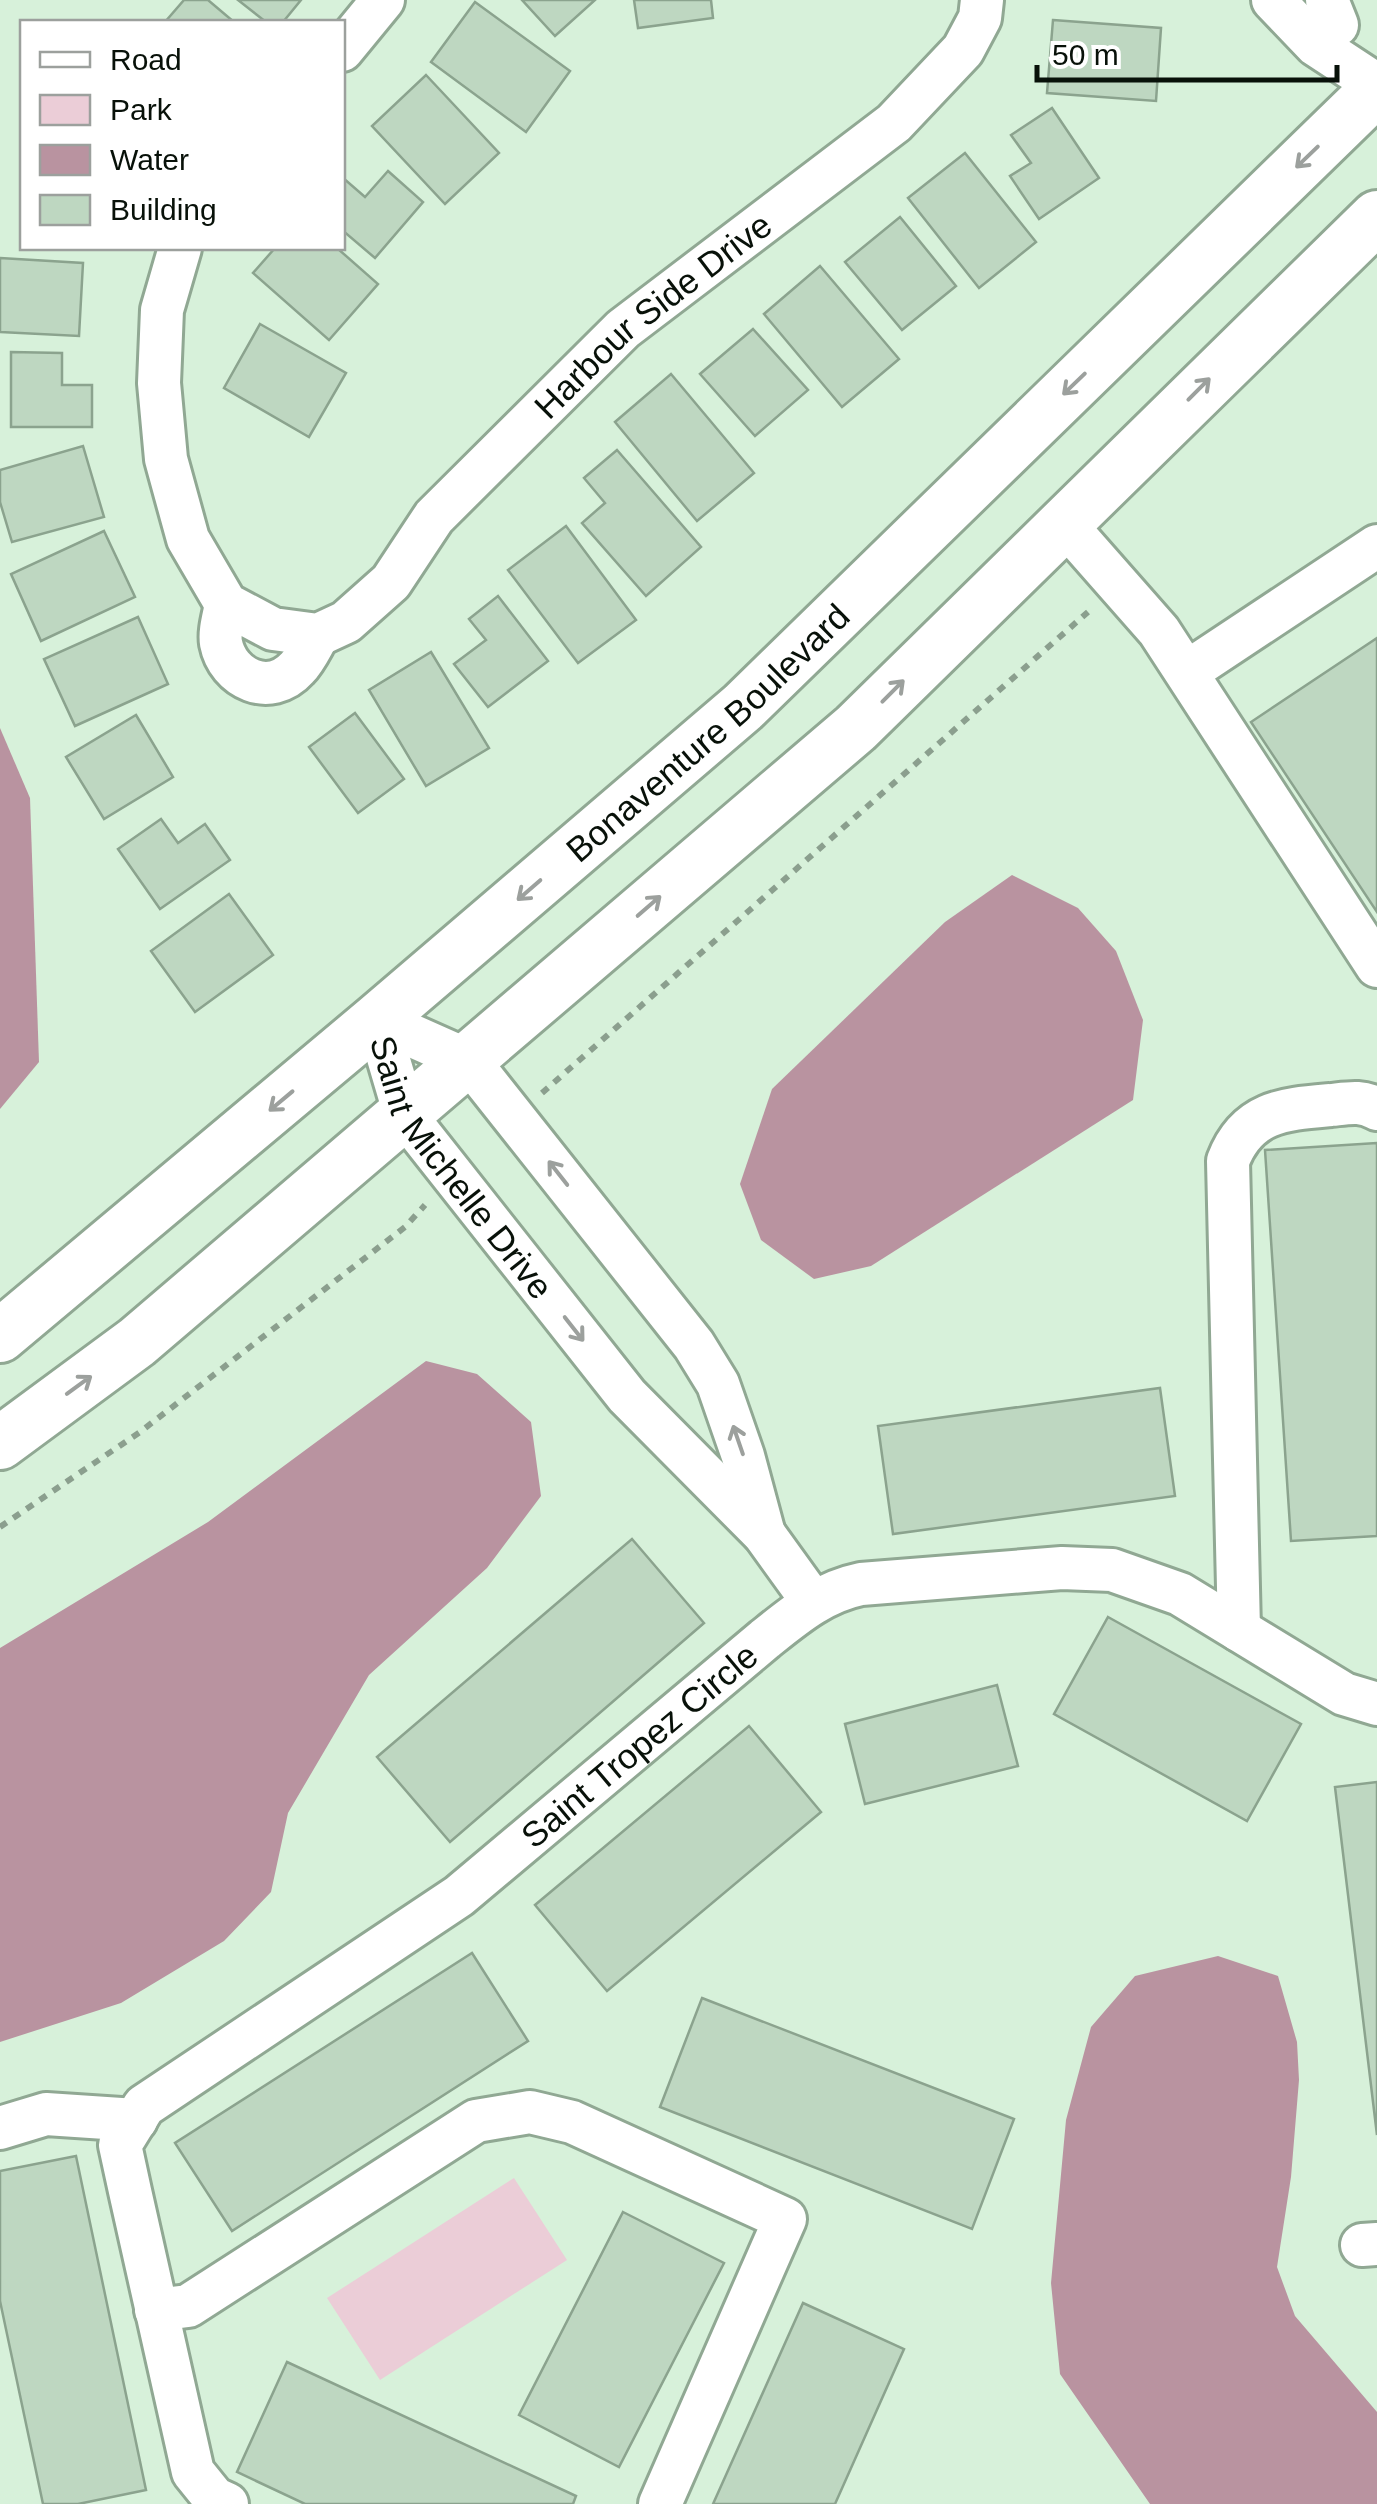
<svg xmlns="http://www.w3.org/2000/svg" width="1377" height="2504" font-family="Helvetica,sans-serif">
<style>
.green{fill:#ebcdd7}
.water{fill:#b993a0}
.building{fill:#bed7c1;stroke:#8ba38e;stroke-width:2.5}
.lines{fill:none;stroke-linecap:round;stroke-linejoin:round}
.minor-casing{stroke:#90a893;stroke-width:48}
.major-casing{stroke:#90a893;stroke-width:58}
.path{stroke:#8b9f8e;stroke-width:6;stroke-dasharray:8 8;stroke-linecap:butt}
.minor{stroke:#fff;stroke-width:42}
.major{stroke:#fff;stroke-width:52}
.oneway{stroke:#9ca09d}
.labels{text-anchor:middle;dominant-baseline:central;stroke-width:8;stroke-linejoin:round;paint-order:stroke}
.street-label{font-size:35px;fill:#081109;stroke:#fff}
</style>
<rect width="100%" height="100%" fill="#d7f1da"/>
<!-- green -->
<path class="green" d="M514,2178L567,2260L380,2380L327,2298Z"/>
<!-- water -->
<g class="water">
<path d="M0,728L30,798L39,1062L0,1109Z"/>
<path d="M1012,875L1078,908L1116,951L1143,1020L1133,1100L871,1266L814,1279L761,1240L740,1184L772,1089L945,922Z"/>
<path d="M426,1361L477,1374L531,1422L541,1496L487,1568L369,1675L288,1813L271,1892L224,1941L121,2003L0,2042V1648L208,1522Z"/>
<path d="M1218,1956L1278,1976L1297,2042L1299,2080L1291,2177L1277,2267L1295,2316L1377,2412V2504H1150L1060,2374L1051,2283L1066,2120L1091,2027L1135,1976Z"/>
</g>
<!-- building -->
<g class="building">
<path d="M184,0H208L234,22H165Z"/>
<path d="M238,0H301L283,22H266Z"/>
<path d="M522,0H595L555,36Z"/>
<path d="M634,0H711L713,18L638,28Z"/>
<path d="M475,2L570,71L526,132L431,62Z"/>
<path d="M1053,20L1161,28L1156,101L1047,93Z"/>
<path d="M426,75L499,153L445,204L372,126Z"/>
<path d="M1052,108L1099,178L1039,219L1010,176L1031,163L1011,135Z"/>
<path d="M965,153L1036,242L979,288L908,198Z"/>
<path d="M388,171L423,202L375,258L342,230V177L365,197Z"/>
<path d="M900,217L956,286L902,330L845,262Z"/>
<path d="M275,248H337L378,284L329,340L253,273Z"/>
<path d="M0,258L83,263L79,336L0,332Z"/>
<path d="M820,266L899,359L842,407L764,314Z"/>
<path d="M260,324L346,373L309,437L224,388Z"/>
<path d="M753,329L808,390L755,436L700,374Z"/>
<path d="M11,352L62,353V385H92V427H11Z"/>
<path d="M671,374L754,473L697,521L615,422Z"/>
<path d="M83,446L104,517L12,542L0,502V470Z"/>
<path d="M617,450L701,547L646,596L582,523L605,503L584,478Z"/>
<path d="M566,526L636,620L578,663L508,570Z"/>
<path d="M104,531L135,597L41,641L11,574Z"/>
<path d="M498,596L548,661L488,707L454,664L486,640L469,619Z"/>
<path d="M138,617L168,684L75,726L44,659Z"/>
<path d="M1377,638V912L1251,722Z"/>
<path d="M431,652L489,748L426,786L369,690Z"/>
<path d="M355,713L404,779L358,813L309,747Z"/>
<path d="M136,715L173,777L104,819L66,757Z"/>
<path d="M161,819L178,843L205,824L230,860L160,909L118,849Z"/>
<path d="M229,894L273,955L195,1012L151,951Z"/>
<path d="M1377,1143V1536L1291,1541L1265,1150Z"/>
<path d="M1160,1388L1175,1496L893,1534L878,1426Z"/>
<path d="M632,1539L704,1623L450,1842L377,1757Z"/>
<path d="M1108,1617L1301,1724L1247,1821L1054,1714Z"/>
<path d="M997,1685L1018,1766L865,1804L845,1724Z"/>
<path d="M749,1726L821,1812L607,1991L535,1905Z"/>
<path d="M1377,1782V2135L1335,1787Z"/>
<path d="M472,1953L528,2041L232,2231L175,2143Z"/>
<path d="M702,1998L1014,2119L972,2229L660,2107Z"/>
<path d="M76,2156L146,2490L78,2504H43L0,2301V2171Z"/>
<path d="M623,2212L724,2263L619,2467L519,2415Z"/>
<path d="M803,2303L904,2349L835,2504H713Z"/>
<path d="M287,2362L576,2496L573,2504H305L237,2472Z"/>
</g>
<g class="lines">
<!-- minor casing -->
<g class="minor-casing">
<g id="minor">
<path d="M1273,0L1316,45L1377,85"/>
<path d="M1327,0L1337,25"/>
<path d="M342,50L383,0"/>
<path id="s1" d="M180,248L162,310L159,383L166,459L188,539L226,604L273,629L318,635L346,622L391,582L434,517L623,329L894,123L963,50L980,18L982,0"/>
<path d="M1064,523L1159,631L1377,966"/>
<path d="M226,604C224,616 219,631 221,643C228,679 270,698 297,668C306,659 312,645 318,635"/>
<path d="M1187,672L1377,546"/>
<path id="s2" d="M377,1020L405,1115L627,1396L764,1534L813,1602"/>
<path d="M377,1020L469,1061L694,1345L718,1384L743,1456L764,1534"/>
<path d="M1239,1630L1228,1161C1247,1111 1284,1109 1331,1105C1349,1103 1362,1100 1377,1109"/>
<path d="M0,2128L46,2114L136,2120"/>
<path d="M1362,2245L1377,2244"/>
<path d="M156,2310L188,2306L476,2121L530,2112L572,2122L785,2219L660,2504"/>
<path id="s3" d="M227,2504L214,2498L193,2472L130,2191L120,2145L144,2106L459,1896L765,1639C795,1615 822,1592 861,1584L1062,1568L1112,1570L1180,1594L1344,1694L1377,1704"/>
</g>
</g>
<!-- major casing -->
<g class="major-casing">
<g id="major">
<path id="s4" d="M0,1336L377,1020L743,707L1377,89"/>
<path d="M0,1443L137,1342L856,728L1377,217"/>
</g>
</g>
<!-- path -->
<g class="path">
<path d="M542,1093L1088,612"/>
<path d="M0,1527L140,1432L405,1227L425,1205"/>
</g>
<!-- minor -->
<use href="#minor" class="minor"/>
<!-- major -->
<use href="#major" class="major"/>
</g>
<!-- one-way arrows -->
<defs><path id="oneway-shaft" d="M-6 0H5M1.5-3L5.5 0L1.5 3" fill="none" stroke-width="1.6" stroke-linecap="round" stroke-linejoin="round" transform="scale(2.5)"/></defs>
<g class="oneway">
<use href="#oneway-shaft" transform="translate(1307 157) rotate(136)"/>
<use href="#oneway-shaft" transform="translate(1074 384) rotate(136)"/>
<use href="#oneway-shaft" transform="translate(1199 389) rotate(-45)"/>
<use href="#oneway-shaft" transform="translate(893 691) rotate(-45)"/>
<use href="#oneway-shaft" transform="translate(529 890) rotate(139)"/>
<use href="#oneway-shaft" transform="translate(649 906) rotate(-41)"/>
<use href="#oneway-shaft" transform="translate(281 1101) rotate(140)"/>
<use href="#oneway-shaft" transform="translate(558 1173) rotate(-128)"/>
<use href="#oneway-shaft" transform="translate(574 1329) rotate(52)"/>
<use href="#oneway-shaft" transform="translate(79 1385) rotate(-36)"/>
<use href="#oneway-shaft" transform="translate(738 1440) rotate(-109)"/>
</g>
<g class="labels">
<!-- street labels -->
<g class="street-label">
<text stroke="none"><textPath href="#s1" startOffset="938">Harbour Side Drive</textPath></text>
<text stroke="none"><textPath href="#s4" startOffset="930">Bonaventure Boulevard</textPath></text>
<text stroke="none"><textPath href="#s2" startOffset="172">Saint Michelle Drive</textPath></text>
<text stroke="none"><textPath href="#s3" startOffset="1042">Saint Tropez Circle</textPath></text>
</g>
</g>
<!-- legend -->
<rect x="20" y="20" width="325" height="230" fill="#ffffff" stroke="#9ca09d" stroke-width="2.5"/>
<rect x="40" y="52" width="50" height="15" fill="#ffffff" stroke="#9ca09d" stroke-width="2.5"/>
<text x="110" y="70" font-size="30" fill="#081109">Road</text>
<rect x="40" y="95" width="50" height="30" fill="#ebcdd7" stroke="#9ca09d" stroke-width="2.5"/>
<text x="110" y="120" font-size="30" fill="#081109">Park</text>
<rect x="40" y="145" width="50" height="30" fill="#b993a0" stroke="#9ca09d" stroke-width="2.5"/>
<text x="110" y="170" font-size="30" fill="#081109">Water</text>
<rect x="40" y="195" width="50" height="30" fill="#bed7c1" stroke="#9ca09d" stroke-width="2.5"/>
<text x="110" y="220" font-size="30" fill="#081109">Building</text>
<!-- scale -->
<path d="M1037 65v15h300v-15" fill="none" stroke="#081109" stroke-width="5"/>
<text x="1052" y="65" font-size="30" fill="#081109" stroke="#ffffff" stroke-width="8" paint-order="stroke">50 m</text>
</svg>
